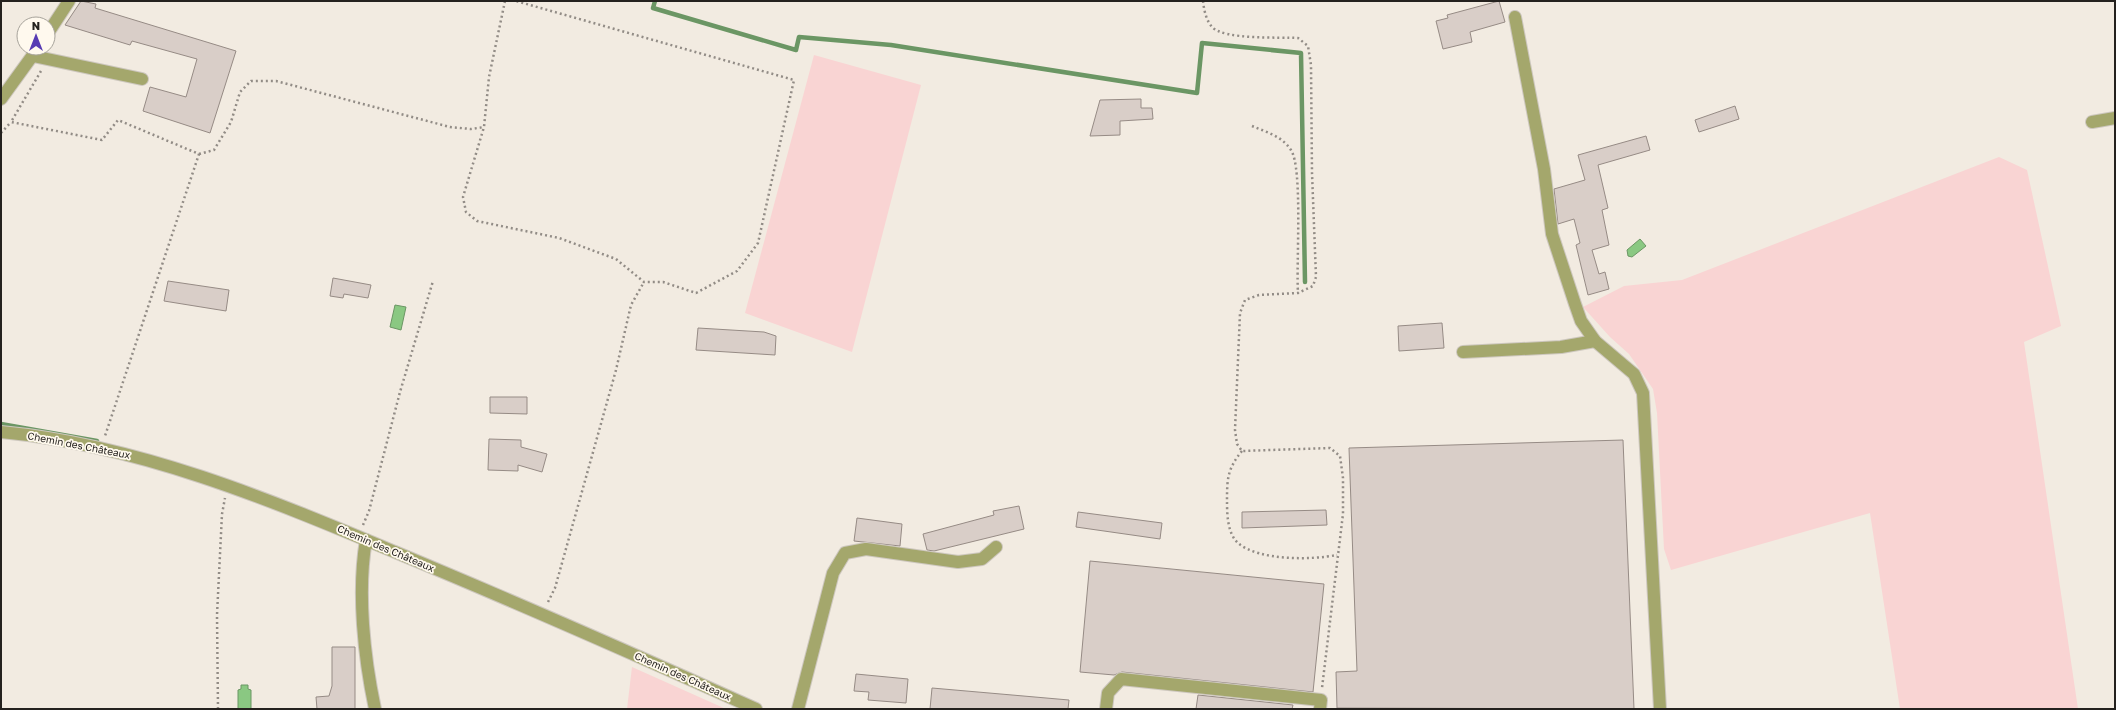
<svg xmlns="http://www.w3.org/2000/svg" width="2116" height="710" font-family="'Golos Text',sans-serif">
<style>
.green{fill:#f9d4d3}
.water{fill:#8ac882;stroke:#6b9664}
.lines{fill:none;stroke-linecap:round;stroke-linejoin:round}
.stream{stroke:#6b9664;stroke-width:4.5}
.building{fill:#d9cec8;stroke:#968b85}
.minor-casing{stroke:#cdc7be;stroke-width:14}
.path{stroke:#928c86;stroke-width:2.5;stroke-dasharray:2 3;stroke-linecap:butt}
.minor{stroke:#a4a76c;stroke-width:12}
.labels{text-anchor:middle;dominant-baseline:central;stroke-width:3.5;stroke-linejoin:round;paint-order:stroke}
.street-label{font-size:10px;fill:#24211e;stroke:#fff9ee}
</style>
<rect width="100%" height="100%" fill="#f2ebe1"/>
<!-- green -->
<g class="green">
<path d="M814,55L921,85L852,352L745,313Z"/>
<path d="M1999,157L2027,170L2061,326L2024,342L2078,709H1900L1870,513L1671,570L1664,549L1657,413L1653,389L1629,354L1610,337L1583,307L1624,286L1682,280Z"/>
<path d="M632,667L726,709H627Z"/>
</g>
<!-- water -->
<g class="water">
<path d="M1640,239L1646,246L1632,257L1628,256L1627,250Z"/>
<path d="M395,305L406,307L401,330L390,327Z"/>
<path d="M241,685H248V689L251,690V709H238V690L241,689Z"/>
</g>
<g class="lines">
<!-- stream -->
<g class="stream">
<path d="M655,1L653,8L796,50L799,37L891,45L1197,93L1202,43L1301,53L1305,282"/>
<path d="M1,424L97,441"/>
</g>
</g>
<!-- building -->
<g class="building">
<path d="M81,1L96,4L95,8L236,51L210,133L143,111L150,87L186,97L197,59L132,41L130,45L65,25Z"/>
<path d="M1499,1L1505,22L1470,32L1472,42L1443,49L1436,21L1448,18L1447,15Z"/>
<path d="M1141,99V108H1152L1153,119L1120,121V135L1090,136L1100,100Z"/>
<path d="M1735,106L1739,119L1699,132L1695,120Z"/>
<path d="M1646,136L1650,150L1598,165L1608,208L1602,210L1609,245L1592,250L1599,274L1605,272L1609,289L1588,295L1576,245L1580,243L1574,219L1558,224L1554,189L1585,180L1578,155Z"/>
<path d="M333,278L371,285L368,298L344,294L343,298L330,296Z"/>
<path d="M168,281L229,290L226,311L164,301Z"/>
<path d="M1442,323L1444,348L1399,351L1398,326Z"/>
<path d="M698,328L764,332L776,336L775,355L696,350Z"/>
<path d="M490,397H527V414L490,413Z"/>
<path d="M489,439L521,440V447L547,454L542,472L518,465V471L488,470Z"/>
<path d="M1623,440L1634,709L1337,708L1336,672L1357,671L1349,448Z"/>
<path d="M1019,506L1024,529L934,551L927,550L923,534L994,515L993,511Z"/>
<path d="M1326,510L1327,525L1242,528V512Z"/>
<path d="M1078,512L1162,523L1160,539L1076,527Z"/>
<path d="M857,518L902,524L900,546L854,541Z"/>
<path d="M1090,561L1324,584L1313,692L1122,672L1114,675L1080,672Z"/>
<path d="M332,647H355V709H317L316,697L329,696L332,686Z"/>
<path d="M856,674L908,679L906,703L868,700L869,692L854,691Z"/>
<path d="M932,688L1069,700L1068,709H930Z"/>
<path d="M1198,695L1293,705L1292,709H1196Z"/>
</g>
<g class="lines">
<!-- minor casing -->
<g class="minor-casing">
<g id="minor">
<path d="M1515,17L1544,169L1552,234L1575,304L1581,321L1595,341L1634,374L1643,393L1660,709"/>
<path d="M48,33L69,1"/>
<path d="M33,56L142,79"/>
<path d="M1,99L38,48"/>
<path d="M2092,122L2115,118"/>
<path d="M1463,352L1561,347L1595,341"/>
<path d="M1,432C139,445 268,499 395,552C516,602 636,655 756,709"/>
<path d="M366,540C357,592 364,657 375,709"/>
<path d="M798,709L833,573L845,553L866,549L958,562L982,559L996,547"/>
<path d="M1106,709L1108,693L1121,679L1321,700L1320,709"/>
</g>
</g>
<!-- path -->
<g class="path">
<path d="M505,1L489,77L484,127L463,197L466,212L477,221L559,238L616,259L644,282H663L696,293L737,271L758,243L794,80L516,1"/>
<path d="M1203,1C1204,10 1206,20 1212,27C1224,40 1280,37 1298,38L1308,46L1311,65L1312,173L1316,277L1313,286L1298,293L1259,295L1245,300L1240,313L1235,430L1237,444L1242,451L1330,448L1340,456L1343,478V514L1322,688"/>
<path d="M41,71L11,122L102,140L118,120L199,154L105,436"/>
<path d="M1252,126C1266,132 1282,136 1291,150C1303,168 1296,265 1298,293"/>
<path d="M1,133L11,122"/>
<path d="M199,154L214,150L231,122L240,92L251,81H276L450,127L471,129L484,127"/>
<path d="M1242,451C1228,468 1227,478 1227,499C1227,513 1227,533 1238,543C1259,561 1312,560 1337,555"/>
<path d="M363,525L369,511L400,392L433,281"/>
<path d="M548,602L555,588L616,370L631,305L644,282"/>
<path d="M218,709L217,615L222,514L225,498"/>
</g>
<!-- minor -->
<use href="#minor" class="minor"/>
</g>
<g class="labels">
<!-- street labels -->
<g class="street-label">
<text transform="translate(79 445) rotate(11)">Chemin des Châteaux</text>
<text transform="translate(386 548) rotate(23)">Chemin des Châteaux</text>
<text transform="translate(683 676) rotate(24)">Chemin des Châteaux</text>
</g>
</g>
<!-- border -->
<rect width="2116" height="710" fill="none" stroke="#24211e" stroke-width="4"/>
<!-- north arrow -->
<g transform="translate(36 36)"><circle r="19" fill="#fff9ee" stroke="#a7a39b"/>
<path d="M0-3L7 15L0 10L-7 15Z" fill="#573bb3"/>
<text y="-6" font-size="11" font-weight="bold" text-anchor="middle" fill="#24211e">N</text>
</g>
</svg>
